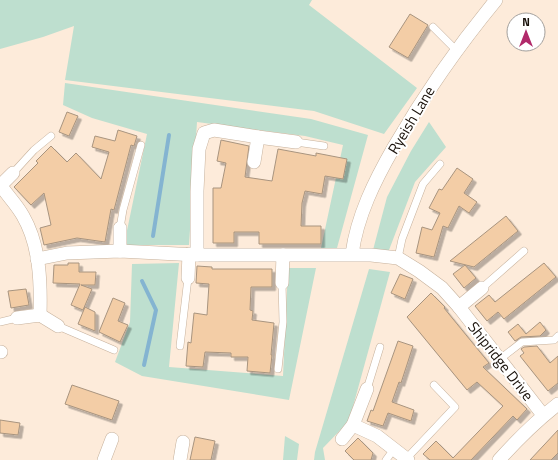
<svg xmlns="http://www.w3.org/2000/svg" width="558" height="460" font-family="'Titillium Web',sans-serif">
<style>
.green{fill:#bedfcf}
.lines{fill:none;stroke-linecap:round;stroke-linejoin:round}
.stream{stroke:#84b4d1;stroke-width:4}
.building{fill:#f3cda6;stroke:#a8947f;filter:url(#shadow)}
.lane-casing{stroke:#c6b19c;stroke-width:8}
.street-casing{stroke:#c6b19c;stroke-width:14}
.lane{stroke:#fff;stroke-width:7}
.street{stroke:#fff;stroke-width:13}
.labels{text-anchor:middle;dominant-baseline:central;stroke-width:4;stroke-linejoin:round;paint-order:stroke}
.street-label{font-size:15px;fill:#19110a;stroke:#fff}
</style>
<defs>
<filter id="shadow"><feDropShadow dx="3.5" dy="3.5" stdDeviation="0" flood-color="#0004"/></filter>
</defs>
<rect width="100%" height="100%" fill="#fdebda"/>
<!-- green -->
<g class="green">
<path d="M0,0H312L309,5L417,88L384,134L314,111L65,80L74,26L43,37L0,49Z"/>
<path d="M65,83L311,119L368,135L337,248H321L343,145L305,136L197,122L189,245H124L147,134L92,118L63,105Z"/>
<path d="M429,122L446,147L415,182L389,250H373L387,197L411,151Z"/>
<path d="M179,263L169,367L283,376L288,268H316L289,400L142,376L115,362L130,322L132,264Z"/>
<path d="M369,269L390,272L349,421L323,448L325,460H314L315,452Z"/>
<path d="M285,436L299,444L297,460H283Z"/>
</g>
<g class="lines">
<!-- stream -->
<g class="stream">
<path d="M153,236L169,135"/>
<path d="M142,281L156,310L144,365"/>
</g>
</g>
<!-- building -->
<g class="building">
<path d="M410,14L428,25L408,58L389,47Z"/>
<path d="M67,112L78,116L69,136L59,132Z"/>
<path d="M118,130L137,136L134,146L131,145L114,210L111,209L105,242L77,238L44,245L40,228L51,225L44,193L31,205L14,187L38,163L36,161L51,146L67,162L76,153L101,179L109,152L92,147L95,136L115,141Z"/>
<path d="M221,140L249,146L245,177L272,181L278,149L316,156V153L347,159L343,179L325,176L322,194L305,191L302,203L301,226H321V244H259V232H234V243H213V188H221L226,163L217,161Z"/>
<path d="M457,168L473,179L464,193L477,202L469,213L459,206L448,228L443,226L434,257L416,253L422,227L432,230L440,213L429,208L439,189L442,190Z"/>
<path d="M506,216L518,231L474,267L450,261Z"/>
<path d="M68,263H79V272H96L95,285H81L92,289L83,310L71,305L80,284L53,283L54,265H68Z"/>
<path d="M544,263L556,277L504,319L498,312L487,321L475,306L489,295L495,302Z"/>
<path d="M465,265L476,278L464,288L453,274Z"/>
<path d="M197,266L212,267V269H272V287H251L250,310L253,311L252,320L274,323L271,355H272L270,373L247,371L248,357H231V353L205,352L203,367L186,366L188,342L191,343L194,313L207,315L209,284L196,283Z"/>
<path d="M400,274L413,279L405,299L391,293Z"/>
<path d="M26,289L29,305L11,308L8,291Z"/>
<path d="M431,293L445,307L444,308L489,363L483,367L527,409L517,420L513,416L471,460H430L423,454L436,441L453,458L503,406L477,382L467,390L407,317Z"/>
<path d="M113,298L125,303L118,321L128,325L120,342L99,332Z"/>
<path d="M85,307L95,312V331L78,324Z"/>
<path d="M540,322L546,330L540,336L521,337L515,341L508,332L518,324L526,334Z"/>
<path d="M398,341L413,346L401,383L399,382L392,402L414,410L411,421L388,413L383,426L367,421L371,410L373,411Z"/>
<path d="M537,346L550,363L558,356V383L548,391L520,356L524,353L521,349L524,347Z"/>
<path d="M72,385L119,401L112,420L65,404Z"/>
<path d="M0,420L20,423L18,435L0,433Z"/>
<path d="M558,430V453L551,460H530Z"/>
<path d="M195,437L215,441L211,460H190Z"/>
<path d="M358,438L373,453L371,460H354L345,451Z"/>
</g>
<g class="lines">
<!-- lane casing -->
<g class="lane-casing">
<g id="lane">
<path d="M433,27L456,50"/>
<path d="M296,142L324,146"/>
<path d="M13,173L34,150L51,136"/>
<path d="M120,228L123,210L141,145"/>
<path d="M398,258L402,239L423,184L440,164"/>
<path d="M482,288L524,251"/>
<path d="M0,322L17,318"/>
<path d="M58,326L114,350"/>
<path d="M180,346L188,278"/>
<path d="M500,359L522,342L554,340L558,336"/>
<path d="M278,369L283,322L282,283"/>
<path d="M367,389L380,347"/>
<path d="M406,459L455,407L434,385"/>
<path d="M386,460L394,449"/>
</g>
</g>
<!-- street casing -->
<g class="street-casing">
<g id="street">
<path d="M254,162L258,137"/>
<path d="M0,186L13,173"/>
<path d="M1,186C8,196 17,205 23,216C40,245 41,283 40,315"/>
<path d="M120,251V228"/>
<path d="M352,254C357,216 375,180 394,147C424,95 458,46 496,0"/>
<path d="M197,255V191L199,149L204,133L214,130L258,137L296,142"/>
<path d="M37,259L67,253L120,251L197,255H371L398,258L419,271L442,288L459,307L543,415"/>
<path d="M188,278L189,254"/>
<path d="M282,283L283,255"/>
<path d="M459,307L482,288"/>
<path d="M17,318L40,315L58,326"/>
<path d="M0,352H1"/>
<path d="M353,425L377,436L408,460"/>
<path d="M342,439L353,425L367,389"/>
<path d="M104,460L112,439"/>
<path d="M180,460L183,442"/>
<path d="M499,460C517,440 536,421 558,404"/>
</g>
</g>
<!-- lane -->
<use href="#lane" class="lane"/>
<!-- street -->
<use href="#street" class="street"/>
</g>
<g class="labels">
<!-- street labels -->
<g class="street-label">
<text transform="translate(411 120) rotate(-59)">Ryeish Lane</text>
<text transform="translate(501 361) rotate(52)">Shipridge Drive</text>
</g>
</g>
<!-- north arrow -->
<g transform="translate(526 32)"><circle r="19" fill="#ffffff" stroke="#a3a09d"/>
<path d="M0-3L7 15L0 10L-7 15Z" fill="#b1296a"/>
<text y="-6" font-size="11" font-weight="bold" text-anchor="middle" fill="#19110a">N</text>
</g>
</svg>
